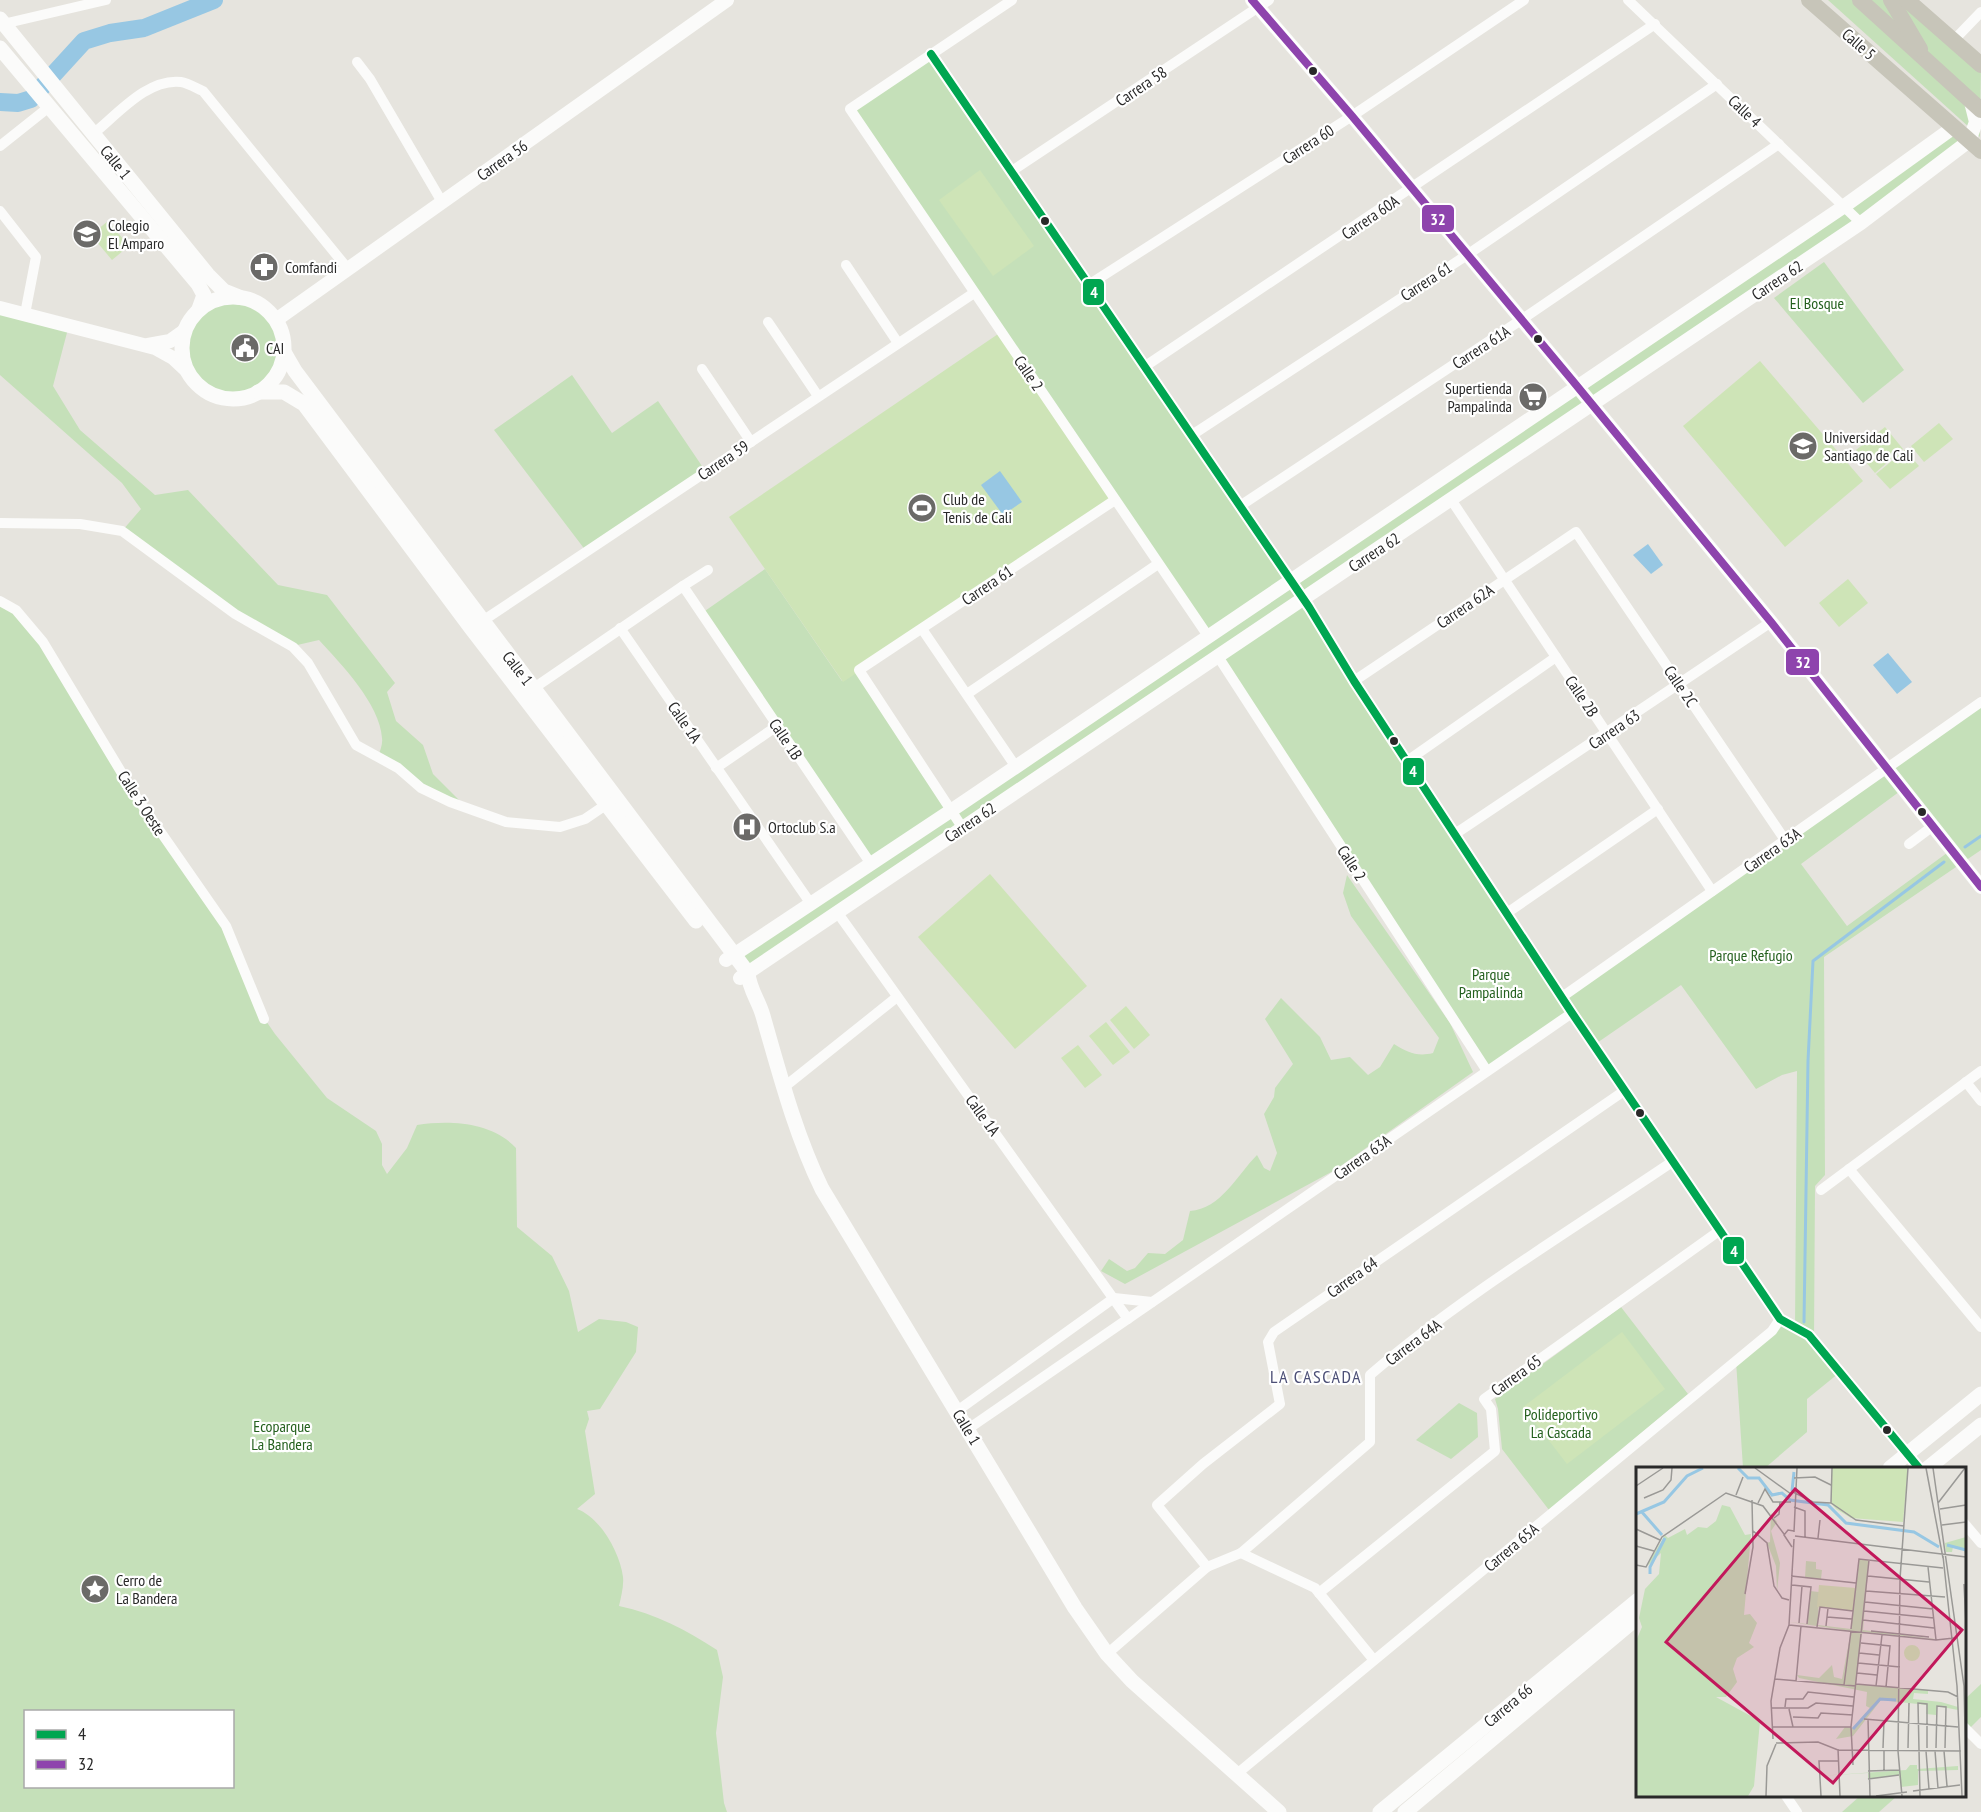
<svg xmlns="http://www.w3.org/2000/svg" width="1981" height="1812" font-family="'PT Sans Narrow',sans-serif">
<style>
.green{fill:#c5e0b9;fill-rule:evenodd}
.pitch{fill:#cee4b7}
.water{fill:#97c7e3}
.lines{fill:none;stroke-linecap:round;stroke-linejoin:round}
.stream{stroke:#97c7e3;stroke-width:3}
.river{stroke:#97c7e3;stroke-width:18}
.minor{stroke:#fbfbfa;stroke-width:10}
.tertiary{stroke:#fbfbfa;stroke-width:14}
.secondary{stroke:#fbfbfa;stroke-width:15}
.primary{stroke:#c7c5b9;stroke-width:16}
.bus-1-casing{stroke:#fff;stroke-width:12}
.bus-2-casing{stroke:#fff;stroke-width:12}
.bus-1{stroke:#00a651;stroke-width:8}
.bus-2{stroke:#8e44ad;stroke-width:8}
.bus-dot{fill:#292929;stroke:#fff;stroke-width:2}
.labels{text-anchor:middle;dominant-baseline:central;stroke-width:4.5;stroke-linejoin:round;paint-order:stroke}
.street-label{font-size:16px;fill:#292929;stroke:#fff}
.poi-label{font-size:16px;fill:#292929;stroke:#fff;text-anchor:start}
.park-label{font-size:16px;fill:#24601e;stroke:#fff}
.neighbourhood-label{font-size:18px;letter-spacing:1.5px;fill:#4c4f76;stroke:#fff}
.inset-river{fill:none;stroke:#97c7e3;stroke-width:3}
.inset-road{fill:none;stroke:#9a9996;stroke-width:1.5}
.view{fill:#c2185b;fill-opacity:0.15;stroke:#c2185b;stroke-width:3}
.inset-edge{fill:none;stroke:#292929;stroke-width:3}
.line-badge{stroke:#fff;stroke-width:2}
.badge-label{font-size:16px;text-anchor:middle;font-weight:bold;fill:#fff}
</style>
<rect width="100%" height="100%" fill="#e6e4de"/>
<!-- green -->
<g class="green">
<path d="M1828,0H1907L1981,65L1980,137Z"/>
<path d="M931,54L1291,580L1954,127L1969,141L1303,599L1562,997L1981,702V850L1824,957L1825,1175L1815,1186L1814,1342L1839,1373L1807,1399V1432L1765,1468H1743L1736,1361L1780,1319L1795,1329L1797,1071L1782,1075L1756,1089L1681,985L1594,1045L1572,1013L1487,1071L1217,656L748,973L734,954L871,864L702,613L765,569L842,681L859,670L952,810L1207,636L850,109ZM1903,789L1951,850L1847,926L1801,864Z"/>
<path d="M1824,262L1904,370L1863,403L1774,298Z"/>
<circle cx="233" cy="348" r="51"/>
<path d="M0,308L69,325L53,386L80,430L155,495L188,490L278,585L327,595L395,683L387,692L396,721L423,745L433,774L461,802H450L378,757C380,751 383,744 382,738C380,704 341,664 319,640L293,646L235,614L122,531L141,509L122,483L0,375Z"/>
<path d="M572,375L612,433L658,401L706,472L586,551L494,430Z"/>
<path d="M0,601L43,642L135,795L226,926L264,1018L275,1034L327,1098L376,1131L382,1144V1165L387,1174L407,1148L417,1125C450,1120 492,1122 516,1148L517,1227L552,1256L569,1291L578,1332L599,1319L626,1322L638,1327L636,1352L600,1409L587,1411L589,1419L585,1431L595,1494L577,1509C601,1518 620,1553 623,1577C624,1586 621,1597 619,1606C656,1614 685,1629 717,1650L723,1677L716,1733L724,1803L727,1812H0ZM26,1712H232V1786H26Z"/>
<path d="M1347,875L1450,1023L1473,1072L1335,1170L1125,1284L1101,1271L1109,1259L1127,1271L1135,1268L1148,1253L1165,1254L1183,1240L1190,1211C1221,1209 1237,1175 1257,1155L1264,1168L1270,1171L1277,1153L1264,1114L1274,1097L1275,1088L1293,1064L1265,1019L1281,998L1320,1037L1331,1060L1350,1057L1368,1075L1380,1067L1394,1044C1407,1052 1417,1057 1433,1053L1439,1038L1351,916L1343,893Z"/>
<path d="M1621,1307L1688,1394L1549,1510L1502,1449L1498,1409L1495,1399Z"/>
<path d="M1459,1403L1477,1413L1478,1437L1451,1459L1416,1440Z"/>
<path d="M1981,1684V1717L1965,1733V1699Z"/>
<path d="M1860,1796H1897L1879,1812H1842Z"/>
</g>
<!-- pitch -->
<g class="pitch">
<path d="M980,170L1034,246L993,276L939,200Z"/>
<path d="M108,221L129,246L112,260L91,235Z"/>
<path d="M1001,332L1115,500L843,682L729,517Z"/>
<path d="M1760,361L1863,481L1785,547L1683,426Z"/>
<path d="M1939,423L1953,439L1924,462L1911,446Z"/>
<path d="M1885,427L1903,449L1875,473L1856,450Z"/>
<path d="M1905,450L1919,466L1890,489L1876,474Z"/>
<path d="M1848,579L1868,603L1839,627L1819,603Z"/>
<path d="M990,874L1087,986L1015,1049L918,937Z"/>
<path d="M1126,1006L1150,1035L1134,1049L1110,1020Z"/>
<path d="M1106,1022L1130,1052L1113,1065L1089,1036Z"/>
<path d="M1078,1045L1102,1075L1085,1088L1061,1058Z"/>
<path d="M1622,1332L1665,1389L1567,1464L1523,1407Z"/>
</g>
<!-- water -->
<g class="water">
<path d="M1000,471L1022,502L1003,515L981,485Z"/>
<path d="M1648,544L1663,565L1651,574L1633,555Z"/>
<path d="M1888,653L1912,682L1897,694L1873,665Z"/>
</g>
<g class="lines">
<!-- stream -->
<g class="stream">
<path d="M1965,847L1981,836"/>
<path d="M1804,1322L1808,1061L1813,961L1944,862"/>
</g>
<!-- river -->
<path class="river" d="M0,102L18,103L31,99L84,41L110,33L144,28L214,0"/>
<!-- minor -->
<g class="minor">
<path d="M1012,0L850,109L1208,636"/>
<path d="M1628,0L1861,223"/>
<path d="M3,24L106,0"/>
<path d="M1954,40L1981,12"/>
<path d="M931,54L1309,607L1354,681L1572,1013L1780,1319L1809,1335L1919,1468"/>
<path d="M357,62L370,79L442,202"/>
<path d="M93,134C117,115 147,78 181,82C188,83 196,88 203,91L348,269"/>
<path d="M0,146L49,107"/>
<path d="M1012,171L1269,0"/>
<path d="M0,211L36,257L25,314"/>
<path d="M846,265L898,343"/>
<path d="M1090,284L1352,116L1524,0"/>
<path d="M768,322L818,396"/>
<path d="M1144,367L1655,24"/>
<path d="M702,369L751,442"/>
<path d="M1192,435L1467,255L1717,84"/>
<path d="M1452,501L1712,891"/>
<path d="M1240,506L1521,320L1779,144"/>
<path d="M0,523L80,524L122,531L235,614L293,647L308,663L356,745L398,768L421,788L450,802L506,822L560,827L585,819L607,804"/>
<path d="M683,586L708,570"/>
<path d="M0,601L16,610L43,642L135,795L226,926L264,1019"/>
<path d="M478,624L974,293"/>
<path d="M620,628L811,904"/>
<path d="M922,629L1016,767"/>
<path d="M1217,655L1487,1071"/>
<path d="M1354,681L1576,532L1785,840"/>
<path d="M534,688L683,586L871,864"/>
<path d="M967,694L1158,564"/>
<path d="M1407,761L1556,657"/>
<path d="M716,768L777,726"/>
<path d="M962,827L859,670L1115,500"/>
<path d="M1455,834L1771,622"/>
<path d="M1909,844L1933,826"/>
<path d="M837,912L1128,1319"/>
<path d="M1507,913L1658,809"/>
<path d="M1562,997L1981,702"/>
<path d="M1966,1082L1981,1101"/>
<path d="M783,1088L897,997"/>
<path d="M1849,1169L1981,1327"/>
<path d="M1821,1190L1981,1071"/>
<path d="M957,1411L1114,1298L1152,1302"/>
<path d="M968,1429L1572,1013"/>
<path d="M1964,1523L1981,1543"/>
<path d="M1241,1553L1315,1588L1373,1659"/>
<path d="M1207,1567L1157,1505L1203,1464L1280,1404L1268,1342L1274,1332L1624,1091"/>
<path d="M1319,1593L1495,1451L1491,1409L1484,1399L1719,1231"/>
<path d="M1107,1654L1207,1567L1241,1553L1370,1442V1375C1460,1297 1573,1229 1672,1162"/>
<path d="M1964,1727L1981,1744"/>
<path d="M1238,1773L1772,1331L1780,1319"/>
<path d="M1786,1796L1797,1812"/>
</g>
<!-- tertiary -->
<g class="tertiary">
<path d="M1252,0L1352,116L1572,380L1771,622L1981,887"/>
<path d="M0,308L155,348L173,358L188,372"/>
<path d="M276,320L727,0"/>
<path d="M148,345L170,341L184,331"/>
<path d="M726,960L952,810L1843,207L1954,127"/>
<path d="M740,978L1861,223L1969,141L1976,122L1971,102"/>
</g>
<!-- secondary -->
<g class="secondary">
<path d="M0,19L208,275L224,291L239,297"/>
<path d="M0,48L198,284L204,295L199,309"/>
<circle cx="233" cy="348" r="51"/>
<path d="M284,352L295,371L748,973C749,989 759,1001 763,1016C780,1075 795,1133 822,1189L1075,1608L1107,1654L1132,1681L1279,1812"/>
<path d="M258,392H284L304,404L471,628L696,921"/>
<path d="M1890,1468L1981,1394"/>
<path d="M1928,1468L1981,1425"/>
<path d="M1380,1812L1638,1600"/>
<path d="M1405,1812L1638,1617"/>
</g>
<!-- primary -->
<g class="primary">
<path d="M1809,0L1981,151"/>
<path d="M1860,0L1981,110"/>
<path d="M1891,0L1920,49"/>
<path d="M1907,0L1981,65"/>
</g>
<!-- bus-1 casing -->
<g class="bus-1-casing">
<path id="bus-1" d="M931,54L1309,607L1354,681L1572,1013L1780,1319L1809,1335L1919,1468"/>
</g>
<!-- bus-2 casing -->
<g class="bus-2-casing">
<path id="bus-2" d="M1252,0L1352,116L1572,380L1771,622L1981,887"/>
</g>
<!-- bus-1 -->
<use href="#bus-1" class="bus-1"/>
<!-- bus-2 -->
<use href="#bus-2" class="bus-2"/>
</g>
<!-- icons -->
<defs>
<g id="school-disc" transform="scale(1.5)"><circle r="9.5" fill="#6b6a68" stroke="#fff"/><path d="M0-5L7-2L0 1L-7-2ZM-4 1L0 2.5L4 1V4Q0 6-4 4Z" fill="#fff"/></g>
<g id="pharmacy-disc" transform="scale(1.5)"><circle r="9.5" fill="#6b6a68" stroke="#fff"/><path d="M-2-6h4v4h4v4h-4v4h-4v-4h-4v-4h4Z" fill="#fff"/></g>
<g id="civic-disc" transform="scale(1.5)"><circle r="9.5" fill="#6b6a68" stroke="#fff"/><path d="M-.6-6.5H3V-4.5H.6V-3L4-1V1h2V6H-6V1h2V-1L-.6-3ZM-1.2 2.5V6h2.4V2.5Z" fill="#fff"/></g>
<g id="supermarket-disc" transform="scale(1.5)"><circle r="9.5" fill="#6b6a68" stroke="#fff"/><path d="M-6-5.5h2.5l.6 2H6L4.5 2H-2.5L-4.4-4H-6ZM-1.5 3.2a1.3 1.3 0 1 0 .1 0ZM3 3.2a1.3 1.3 0 1 0 .1 0Z" fill="#fff"/></g>
<g id="university-disc" transform="scale(1.5)"><circle r="9.5" fill="#6b6a68" stroke="#fff"/><path d="M0-5L7-2L0 1L-7-2ZM-4 1L0 2.5L4 1V4Q0 6-4 4Z" fill="#fff"/></g>
<g id="stadium-disc" transform="scale(1.5)"><circle r="9.5" fill="#6b6a68" stroke="#fff"/><path d="M0-5a6.5 5 0 1 0 0 10a6.5 5 0 1 0 0-10ZM-3.5-1.8h7v3.6h-7Z" fill="#fff"/></g>
<g id="hospital-disc" transform="scale(1.5)"><circle r="9.5" fill="#6b6a68" stroke="#fff"/><path d="M-5-5h3v3.5h4V-5h3V5h-3V1.5h-4V5h-3Z" fill="#fff"/></g>
<g id="sight-disc" transform="scale(1.5)"><circle r="9.5" fill="#6b6a68" stroke="#fff"/><path d="M0-6L1.8-2.2L6-1.7L2.9 1.2L3.7 5.4L0 3.3L-3.7 5.4L-2.9 1.2L-6-1.7L-1.8-2.2Z" fill="#fff"/></g>
</defs>
<g fill-rule="evenodd">
<use href="#school-disc" x="87" y="234"/>
<use href="#pharmacy-disc" x="264" y="267"/>
<use href="#civic-disc" x="245" y="348"/>
<use href="#supermarket-disc" x="1533" y="397"/>
<use href="#university-disc" x="1803" y="446"/>
<use href="#stadium-disc" x="922" y="508"/>
<use href="#hospital-disc" x="747" y="827"/>
<use href="#sight-disc" x="95" y="1589"/>
</g>
<!-- markers -->
<g class="bus-dot">
<circle cx="1313" cy="71" r="5"/>
<circle cx="1045" cy="221" r="5"/>
<circle cx="1538" cy="339" r="5"/>
<circle cx="1394" cy="741" r="5"/>
<circle cx="1922" cy="812" r="5"/>
<circle cx="1640" cy="1113" r="5"/>
<circle cx="1887" cy="1430" r="5"/>
</g>
<g class="labels">
<!-- street labels -->
<g class="street-label">
<text transform="translate(1859 44) rotate(41)">Calle 5</text>
<text transform="translate(1141 86) rotate(-34)">Carrera 58</text>
<text transform="translate(1745 111) rotate(44)">Calle 4</text>
<text transform="translate(1308 144) rotate(-33)">Carrera 60</text>
<text transform="translate(502 160) rotate(-35)">Carrera 56</text>
<text transform="translate(116 162) rotate(51)">Calle 1</text>
<text transform="translate(1370 217) rotate(-34)">Carrera 60A</text>
<text transform="translate(1777 280) rotate(-34)">Carrera 62</text>
<text transform="translate(1426 281) rotate(-33)">Carrera 61</text>
<text transform="translate(1481 347) rotate(-33)">Carrera 61A</text>
<text transform="translate(1029 373) rotate(56)">Calle 2</text>
<text transform="translate(723 460) rotate(-34)">Carrera 59</text>
<text transform="translate(1374 552) rotate(-33)">Carrera 62</text>
<text transform="translate(987 585) rotate(-34)">Carrera 61</text>
<text transform="translate(1465 606) rotate(-34)">Carrera 62A</text>
<text transform="translate(518 668) rotate(52)">Calle 1</text>
<text transform="translate(1681 686) rotate(56)">Calle 2C</text>
<text transform="translate(1582 696) rotate(56)">Calle 2B</text>
<text transform="translate(685 722) rotate(55)">Calle 1A</text>
<text transform="translate(1614 729) rotate(-34)">Carrera 63</text>
<text transform="translate(786 739) rotate(56)">Calle 1B</text>
<text transform="translate(142 803) rotate(57)">Calle 3 Oeste</text>
<text transform="translate(970 822) rotate(-34)">Carrera 62</text>
<text transform="translate(1772 850) rotate(-35)">Carrera 63A</text>
<text transform="translate(1352 863) rotate(57)">Calle 2</text>
<text transform="translate(983 1115) rotate(54)">Calle 1A</text>
<text transform="translate(1362 1157) rotate(-35)">Carrera 63A</text>
<text transform="translate(1352 1277) rotate(-35)">Carrera 64</text>
<text transform="translate(1413 1342) rotate(-37)">Carrera 64A</text>
<text transform="translate(1516 1375) rotate(-36)">Carrera 65</text>
<text transform="translate(967 1427) rotate(59)">Calle 1</text>
<text transform="translate(1511 1547) rotate(-40)">Carrera 65A</text>
<text transform="translate(1508 1705) rotate(-40)">Carrera 66</text>
</g>
<!-- poi labels -->
<g class="poi-label">
<text x="108" y="225">Colegio<tspan x="108" dy="18">El Amparo</tspan></text>
<text x="285" y="267">Comfandi</text>
<text x="266" y="348">CAI</text>
<text x="1512" y="388" text-anchor="end">Supertienda<tspan x="1512" dy="18">Pampalinda</tspan></text>
<text x="1824" y="437">Universidad<tspan x="1824" dy="18">Santiago de Cali</tspan></text>
<text x="943" y="499">Club de<tspan x="943" dy="18">Tenis de Cali</tspan></text>
<text x="768" y="827">Ortoclub S.a</text>
<text x="116" y="1580">Cerro de<tspan x="116" dy="18">La Bandera</tspan></text>
</g>
<!-- park labels -->
<g class="park-label">
<text x="1817" y="303">El Bosque</text>
<text x="1751" y="955">Parque Refugio</text>
<text x="1491" y="974">Parque<tspan x="1491" dy="18">Pampalinda</tspan></text>
<text x="1561" y="1414">Polideportivo<tspan x="1561" dy="18">La Cascada</tspan></text>
<text x="282" y="1426">Ecoparque<tspan x="282" dy="18">La Bandera</tspan></text>
</g>
<!-- neighbourhood labels -->
<g class="neighbourhood-label">
<text x="1316" y="1376">LA CASCADA</text>
</g>
</g>
<!-- overview -->
<g transform="translate(1636 1467)">
<rect width="330" height="330" fill="#e6e4de"/>
<path d="M86,38L94,40L109,68L115,67L108,148L114,147L121,156L113,176L118,180L101,191L97,202L101,215L90,230H80L124,254L118,319L112,329H0V174L6,160L3,151L9,122L23,107L25,86L10,100L29,68L32,71L49,62L51,68L62,60L71,61L80,54ZM135,46L141,55L135,64L144,96L141,124L140,99L131,76L134,75ZM330,70V90L328,83L317,80L316,85H310L309,76ZM223,92L233,93L227,163L315,174L226,165L220,217L292,223V227L278,226L277,232L305,235L322,240V243L301,239L300,248L290,247L291,238L245,233L217,269L200,272L209,260L217,261L234,241L230,239L231,225L163,211L161,208L183,211L196,198L198,210L206,212L215,164L153,155L171,157L174,124L183,125L182,158L215,162ZM170,94L180,95V102L186,103L185,112L169,111ZM274,298H281V302L322,299V303L282,304V318L265,320L263,308L232,312V306L182,309L270,303Z" fill="#c5e0b9"/>
<path d="M196,1H272L267,55L215,51L200,42L195,36ZM183,118L220,121L217,144L181,140ZM268 186a8 8 0 1 1 16 0a8 8 0 1 1-16 0Z" fill="#cee4b7"/>
<path class="inset-river" d="M102,1L112,11H123L136,28L146,26L154,33L192,38L210,56L278,65L303,80M156,24L158,5M5,44L26,68M0,47L28,35L51,9L67,1M311,78L330,83M14,107V100L29,71M217,262L244,232L260,233"/>
<path class="inset-road" d="M119,1L155,27M290,1L307,91M297,1L328,219L330,306M158,11L179,10L195,18M0,19L27,1M157,25L177,35L195,36L220,53L268,59M100,28L107,10M8,31L27,23L35,13L36,1M122,36L129,22L137,35H155M195,36L196,1M302,36L329,1M158,40L169,44V70M304,42L330,38M138,51L143,47L144,35M306,58L330,55M0,62L24,73M116,63L131,76L138,119L146,131L153,133M158,65L161,1M159,69L330,90M182,71L184,53M0,79L18,84M156,80L148,68L152,63L158,64M307,89L321,219L326,329M0,98L10,100L26,70L90,26L127,39L148,67M292,100L300,173M155,109L220,116M232,109L293,115M328,117L330,157M156,118L175,120L171,157M230,124L309,130M109,127L117,80L116,33M229,135L297,142M228,144L298,151M191,150L216,152M227,153L298,161M163,156L166,119M153,158L300,173L318,171M190,159L192,141M181,160L184,140L217,144M215,162L223,92L307,101M235,164L293,170M225,176L254,179L250,220M223,186L243,188M222,196L264,200M221,206L241,208M139,212L220,219M160,214L165,159M220,217L312,225L322,230M208,218L215,164M240,219L246,168M149,240L150,232H167L172,225L218,230M135,241H172L180,236L217,239M153,242L157,260M157,250L182,251L185,246L217,248M228,252L322,260M232,252L234,329M137,260H215M137,272L135,234L144,181L153,158L158,72M140,276L182,275L202,283L325,284M247,281L248,253M272,281L273,236M300,281L301,239L310,240L309,281M202,282L204,329M290,284L293,322M299,284L302,321M308,284L311,319M217,298L215,260L233,93M248,303V283M232,304L263,303M232,312L263,308M277,324L324,318M130,329L131,299L140,277M185,329L183,294H202M240,329L271,325M266,329L262,284L264,112L272,1M284,329L282,236L291,237V281"/>
<path class="view" d="M159,22L326,163L197,316L30,175Z"/>
<rect width="330" height="330" class="inset-edge"/>
</g>
<g class="line-badge">
<rect x="1421" y="204" width="34" height="29" rx="6" fill="#8e44ad"/>
<rect x="1082" y="278" width="23" height="28" rx="6" fill="#00a651"/>
<rect x="1785" y="648" width="35" height="28" rx="6" fill="#8e44ad"/>
<rect x="1402" y="757" width="23" height="29" rx="6" fill="#00a651"/>
<rect x="1722" y="1236" width="23" height="29" rx="6" fill="#00a651"/>
</g>
<g class="badge-label">
<text x="1438" y="225">32</text>
<text x="1094" y="298">4</text>
<text x="1803" y="668">32</text>
<text x="1413" y="777">4</text>
<text x="1734" y="1257">4</text>
</g>
<!-- legend -->
<rect x="24" y="1710" width="210" height="78" fill="#ffffff" stroke="#a9a9a9" stroke-width="1.5"/>
<rect x="36" y="1730" width="30" height="9" fill="#00a651" stroke="#a9a9a9" stroke-width="1.5"/>
<text x="78" y="1740" font-size="18" fill="#292929">4</text>
<rect x="36" y="1760" width="30" height="9" fill="#8e44ad" stroke="#a9a9a9" stroke-width="1.5"/>
<text x="78" y="1770" font-size="18" fill="#292929">32</text>
</svg>
